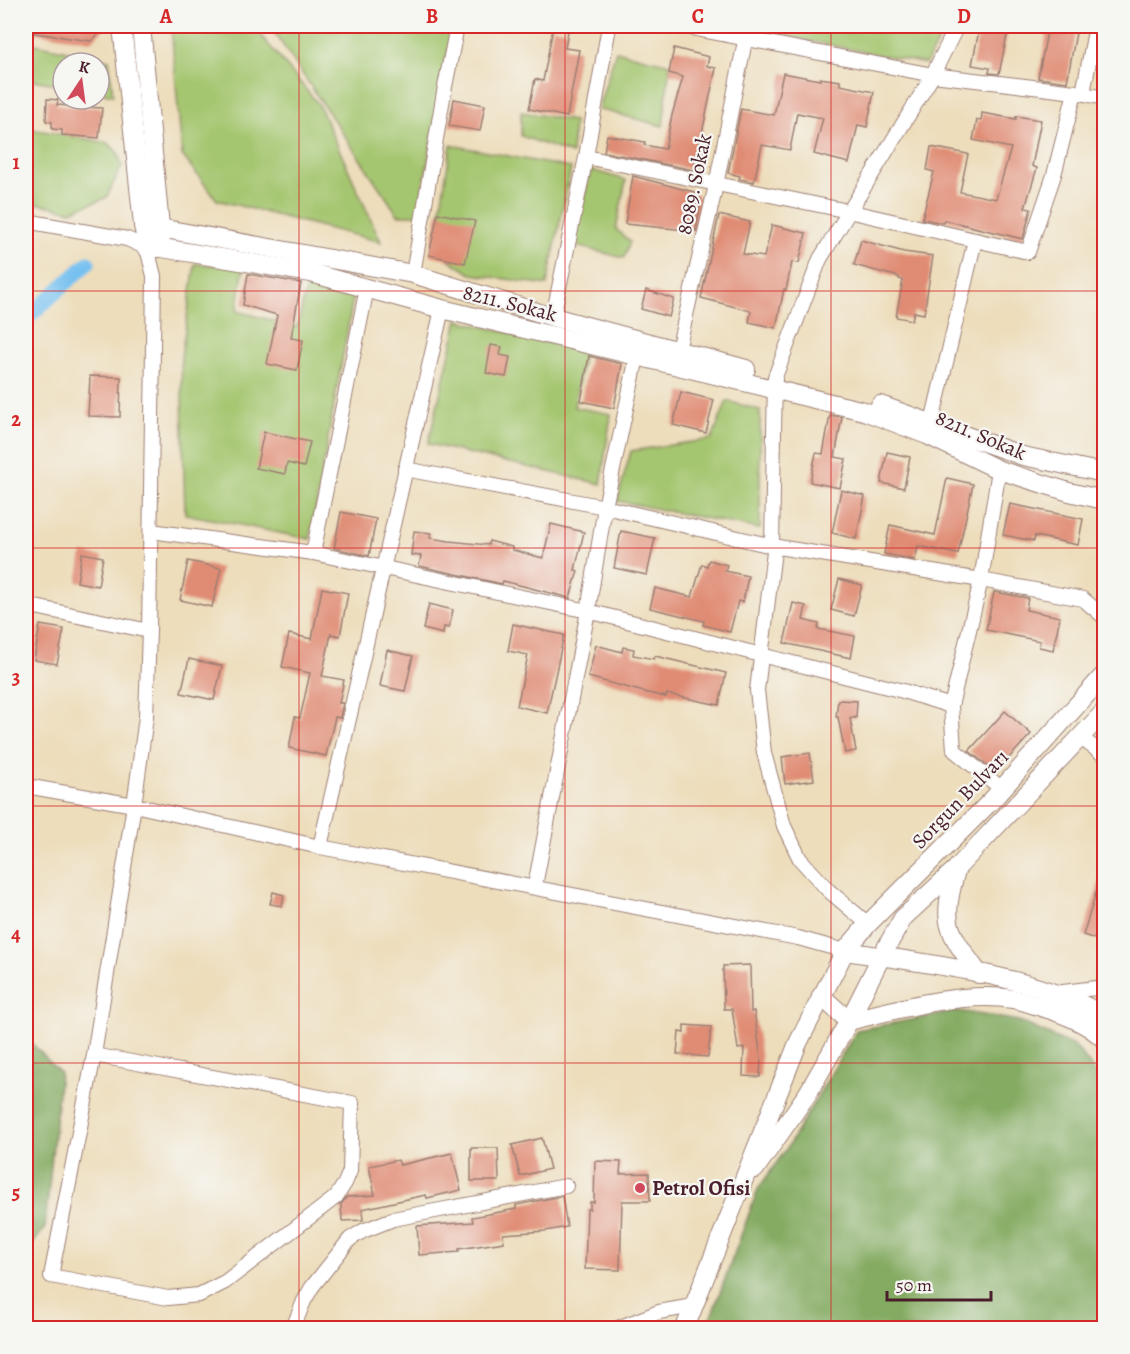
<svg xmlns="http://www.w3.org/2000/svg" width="1130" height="1354" font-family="Alegreya,serif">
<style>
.green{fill:#a5c66f;stroke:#78724d;stroke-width:1.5}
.forest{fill:#84ab62;stroke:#676546;stroke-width:1.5}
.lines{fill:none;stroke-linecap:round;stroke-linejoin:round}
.canal{stroke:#77c1f0;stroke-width:15}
.building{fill:#e08c74}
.street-casing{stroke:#9c7e73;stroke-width:16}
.secondary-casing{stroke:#9c7e73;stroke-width:20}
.street{stroke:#fff;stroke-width:14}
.secondary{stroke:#fff;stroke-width:18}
.grid{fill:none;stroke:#d62828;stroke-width:1.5;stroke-opacity:0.55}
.poi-dot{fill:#d1495b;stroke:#f6f6f2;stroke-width:2}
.labels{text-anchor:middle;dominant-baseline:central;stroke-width:4.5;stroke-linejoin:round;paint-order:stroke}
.street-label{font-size:21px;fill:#4a1f2b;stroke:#f6f6f2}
.poi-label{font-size:21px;font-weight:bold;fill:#4a1f2b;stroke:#f6f6f2;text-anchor:start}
.neatline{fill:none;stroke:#d62828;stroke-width:2}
.grid-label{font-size:20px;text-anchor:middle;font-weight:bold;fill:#d62828}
</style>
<rect width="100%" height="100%" fill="#f6f6f2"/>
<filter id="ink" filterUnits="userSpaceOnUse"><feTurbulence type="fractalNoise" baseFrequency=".0167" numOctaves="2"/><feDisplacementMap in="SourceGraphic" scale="12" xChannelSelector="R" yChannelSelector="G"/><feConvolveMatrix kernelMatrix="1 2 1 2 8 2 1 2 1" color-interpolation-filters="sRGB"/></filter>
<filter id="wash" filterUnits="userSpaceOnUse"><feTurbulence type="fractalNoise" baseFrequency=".008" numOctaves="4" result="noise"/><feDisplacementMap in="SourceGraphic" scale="24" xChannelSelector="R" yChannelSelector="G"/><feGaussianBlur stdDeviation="1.35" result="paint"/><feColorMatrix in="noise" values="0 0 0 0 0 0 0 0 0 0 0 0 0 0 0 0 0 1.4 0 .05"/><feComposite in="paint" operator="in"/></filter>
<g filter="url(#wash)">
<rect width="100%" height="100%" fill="#edddbb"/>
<!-- green -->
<g class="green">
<path d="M171,26H253L319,105L381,242L217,200L182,155Z"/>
<path d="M270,26H453L418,215H398Z"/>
<path d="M754,26H946L926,64L753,30Z"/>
<path d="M26,42L109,60L113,95L99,92V63H63V85L26,79Z"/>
<path d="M616,51L670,64L663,126L598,109Z"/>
<path d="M521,112L574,121L572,154L521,136Z"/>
<path d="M26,128L108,143L118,153L122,166L106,198L71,211L26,201Z"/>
<path d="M451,145L571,168L547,285L471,274L442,255L435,243Z"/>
<path d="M591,170L626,180L616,229L630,242L624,258L572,245Z"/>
<path d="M195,264L244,267L237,311L297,327L308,281L354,293L310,539L185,514L181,357Z"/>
<path d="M458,320L584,352L574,407L611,414L601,484L428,444Z"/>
<path d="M727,401L760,410V529L617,501L631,451L712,439Z"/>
</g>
<!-- forest -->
<g class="forest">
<path d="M959,1011L1019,1021L1076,1047L1104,1084V1328H707L758,1189L787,1148L857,1030Z"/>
<path d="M26,1037L60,1073L45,1228L26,1253Z"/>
</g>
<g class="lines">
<!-- canal -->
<path class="canal" d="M26,319L88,263"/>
</g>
<g id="blocks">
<!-- building -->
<g class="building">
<path d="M29,26H108L91,41L28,32Z"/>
<path d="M991,26H1009L999,74L989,73L990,68L972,65L979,30L989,32Z"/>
<path d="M1048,27L1076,33L1067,82L1038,78Z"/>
<path d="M553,28L568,31L565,48L579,50L567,117L529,109L535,79L543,81Z"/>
<path d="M674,48L709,57L707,66L716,68L694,170L604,152L607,135L645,142L644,145L665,149L672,115L683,77L669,73Z"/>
<path d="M783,73L820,80V78L840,81V85L874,92L867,127L858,125L849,163L814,154L823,118L797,113L790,150L762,145L754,182L739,179L740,176L728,173L741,109L774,115Z"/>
<path d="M47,99L58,100L57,105L102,108L99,138L62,135V130L52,129V122L46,121Z"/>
<path d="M454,99L485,105L480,131L449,126Z"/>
<path d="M982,113L1016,119V116L1041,120L1032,166L1037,168L1025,208L1031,209L1023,239L944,220L943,223L922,219L934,172L927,170L931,147L968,154L960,192L996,199L1011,148L973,140L977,120L981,121Z"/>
<path d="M633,176L694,192L701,199L696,231L625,224Z"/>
<path d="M438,213L475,221L465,263L429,255Z"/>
<path d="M719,215L750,222L743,254L764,257L772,225L806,233L799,263L792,262L786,290L784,289L776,328L749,322L751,311L701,298Z"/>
<path d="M861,240L904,252L933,256L924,314L914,312L912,320L896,317L903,280L899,279V277L854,265Z"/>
<path d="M248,274L301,283L291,338L303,340L297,370L267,364L277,315L243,305Z"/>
<path d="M646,290L674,299L669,317L641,309Z"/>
<path d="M491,345L502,347L500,355L510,357L506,377L486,373Z"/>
<path d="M589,356L622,364L614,408L581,401Z"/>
<path d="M90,376L121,377L120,417L88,416Z"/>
<path d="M681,392L714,400L706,433L673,425Z"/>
<path d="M830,415L842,417L835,457L846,459L840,488L810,482L816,453L823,454Z"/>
<path d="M264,432L310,442L304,467L287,463L285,474L256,468Z"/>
<path d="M887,452L910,457L904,488L881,483Z"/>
<path d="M947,478L973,484L958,554L918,546L915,560L884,554L890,525L935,535Z"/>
<path d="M841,490L865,496L856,539L832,533Z"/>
<path d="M1010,504L1083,519L1078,545L1035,536L1034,541L1003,535Z"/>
<path d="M341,512L376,519L369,556L334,548Z"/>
<path d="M551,524L584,532L575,570L578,571L570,598L503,581L502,584L419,566L421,556L411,555L414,531L431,533L430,538L449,541L488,545L489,541L512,547V550L543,558Z"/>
<path d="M621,531L655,538L647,575L614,568Z"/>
<path d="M82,553L103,557L98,586L77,582Z"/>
<path d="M709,560L727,565L725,571L748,576L743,602L738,601L730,632L703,625L704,621L650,608L655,588L692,597L702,564L707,566Z"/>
<path d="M188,561L221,568L212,607L180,600Z"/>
<path d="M839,579L862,585L854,616L831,610Z"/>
<path d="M322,588L348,593L340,636L331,634L322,676L344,680L339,703H343L340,718L335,717L326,756L289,748L295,717L300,718L310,673L282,667L289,634L312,639Z"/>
<path d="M994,592L1028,598L1026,610L1060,617L1053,650L1039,647L1040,641L986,630Z"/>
<path d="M793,603L806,606L803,620L819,624L818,629L855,636L851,658L784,643Z"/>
<path d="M429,604L453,610L449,628L444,627L443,634L423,629Z"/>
<path d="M513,624L564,635L547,713L517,706L528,655L508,651Z"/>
<path d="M40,625L64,629L57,664L34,660Z"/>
<path d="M596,645L622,652L623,647L634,649L633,655L654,659L655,656L726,673L719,705L667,694L666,697L648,693L588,677Z"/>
<path d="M387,650L413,656L405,691L380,686Z"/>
<path d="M189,659L222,666L214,700L181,693Z"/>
<path d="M838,700L857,701L856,718H850L856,751L845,753L838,717H836Z"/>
<path d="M1005,711L1031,734L996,772L969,751Z"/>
<path d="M810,753L814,780L785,784L782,757Z"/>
<path d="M1102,873L1104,874V942L1083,935Z"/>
<path d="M273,892L284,895L282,906L270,904Z"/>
<path d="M750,965L751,1012L754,1011L761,1058L760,1077L743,1076L744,1048L738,1049L732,1009H724L723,966Z"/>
<path d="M684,1025L711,1027L708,1057L677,1054L679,1032L684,1033Z"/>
<path d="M542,1138L550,1169L520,1176L512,1145Z"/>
<path d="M471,1148H498L499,1181H471Z"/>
<path d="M452,1153L461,1190L427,1198L426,1195L362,1209L363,1220L342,1221L341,1204L347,1197L375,1195L369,1166L398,1160L400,1165Z"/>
<path d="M595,1161L621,1162L620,1174L649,1173L650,1201H622L620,1270L585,1269L587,1209H590V1202H594Z"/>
<path d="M562,1196L567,1227L546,1231L503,1234L504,1242L459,1249V1252L419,1255L417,1226L473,1222L472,1217L516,1209V1205Z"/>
</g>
</g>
</g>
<g filter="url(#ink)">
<use href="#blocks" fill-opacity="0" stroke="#9c7e73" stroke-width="1.5"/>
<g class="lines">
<!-- street casing -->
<g class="street-casing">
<g id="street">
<path d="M681,26L933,75L1075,92L1104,98"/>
<path d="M1083,93L1096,26"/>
<path d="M586,157L848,211L1028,252L1054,175L1075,92"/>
<path d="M26,221L127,239L147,248L154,276L149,631L146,717L134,805L94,1055L352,1103L350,1171L345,1183L336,1197L225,1282L199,1295L168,1298L51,1276L94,1055"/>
<path d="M413,274L444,92L457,26"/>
<path d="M553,317L586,157L609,26"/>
<path d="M678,350L716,185L748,26"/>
<path d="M932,422L975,240"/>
<path d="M405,469L605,507L772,546L981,580L1083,599L1104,617"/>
<path d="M999,470L981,580L951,706L954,750L1002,789"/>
<path d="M151,531L313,553L588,611L903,691L951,706"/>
<path d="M313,553L367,288"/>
<path d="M26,605L149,631"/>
<path d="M1081,738L1104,755"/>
<path d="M26,786L134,805L320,847L798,938L845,951"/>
<path d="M320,847L442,309"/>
<path d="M535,886L588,611L605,507L637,357"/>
<path d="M868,924L828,890L800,859L784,826L764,753L757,690L774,551L772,546L775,377L820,259L930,80L957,26"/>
<path d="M1055,993L1104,987"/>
<path d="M293,1328L304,1301L312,1287L350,1239L363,1231L393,1219L566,1186"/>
<path d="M618,1328L659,1312L693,1306"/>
</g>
</g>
<!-- secondary casing -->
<g class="secondary-casing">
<g id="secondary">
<path d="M122,26L143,225L147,248H162L311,273L442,309L864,411L927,435L999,470L1069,492L1104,500"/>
<path d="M141,26L161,237"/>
<path d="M143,225L413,274L553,317L746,369"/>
<path d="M880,405L1023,456L1104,473"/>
<path d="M956,870C941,924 947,930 979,974"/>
<path d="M845,951C924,963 1036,975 1104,1016"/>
<path d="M821,996L849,1021"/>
<path d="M849,1021C898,1009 962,991 1013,999C1024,1001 1037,1006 1048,1009C1069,1016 1088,1024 1104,1039"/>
<path d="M755,1169L808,1093L849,1021L881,957L903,918L956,869L1104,712"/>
<path d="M685,1328L798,1043L845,951L868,924L992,800L1104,675"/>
</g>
</g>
<!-- street -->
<use href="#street" class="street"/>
<!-- secondary -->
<use href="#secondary" class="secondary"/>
</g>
</g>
<!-- grid -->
<path class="grid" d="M299,26V1328M565,26V1328M831,26V1328M26,291H1104M26,548H1104M26,806H1104M26,1063H1104"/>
<!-- markers -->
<circle class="poi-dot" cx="640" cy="1188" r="6"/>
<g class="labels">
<!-- street labels -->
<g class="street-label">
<text transform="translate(694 184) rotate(-78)">8089. Sokak</text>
<text transform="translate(510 303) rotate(14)">8211. Sokak</text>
<text transform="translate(981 435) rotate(23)">8211. Sokak</text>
<text transform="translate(960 799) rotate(-46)">Sorgun Bulvarı</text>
</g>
<!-- poi labels -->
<g class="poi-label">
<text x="652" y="1188">Petrol Ofisi</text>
</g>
</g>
<!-- margin -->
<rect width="1130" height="1354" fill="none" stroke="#f6f6f2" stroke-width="66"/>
<!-- north arrow -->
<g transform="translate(81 81) rotate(13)"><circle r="28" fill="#f6f6f2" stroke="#b1a0a2" stroke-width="1.5"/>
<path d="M0-4.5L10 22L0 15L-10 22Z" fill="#d1495b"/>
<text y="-9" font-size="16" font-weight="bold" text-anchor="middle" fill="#4a1f2b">K</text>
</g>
<!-- scale -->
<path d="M887 1291v9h104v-9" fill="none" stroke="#4a1f2b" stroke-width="3"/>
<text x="896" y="1291" font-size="18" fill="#4a1f2b" stroke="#f6f6f2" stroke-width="4.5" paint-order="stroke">50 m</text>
<rect x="33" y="33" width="1064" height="1288" class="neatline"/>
<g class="grid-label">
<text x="166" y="23">A</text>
<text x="432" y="23">B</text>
<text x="698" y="23">C</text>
<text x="964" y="23">D</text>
<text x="16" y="169">1</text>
<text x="16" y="426">2</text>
<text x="16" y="684">3</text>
<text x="16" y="941">4</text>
<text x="16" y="1199">5</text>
</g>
</svg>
